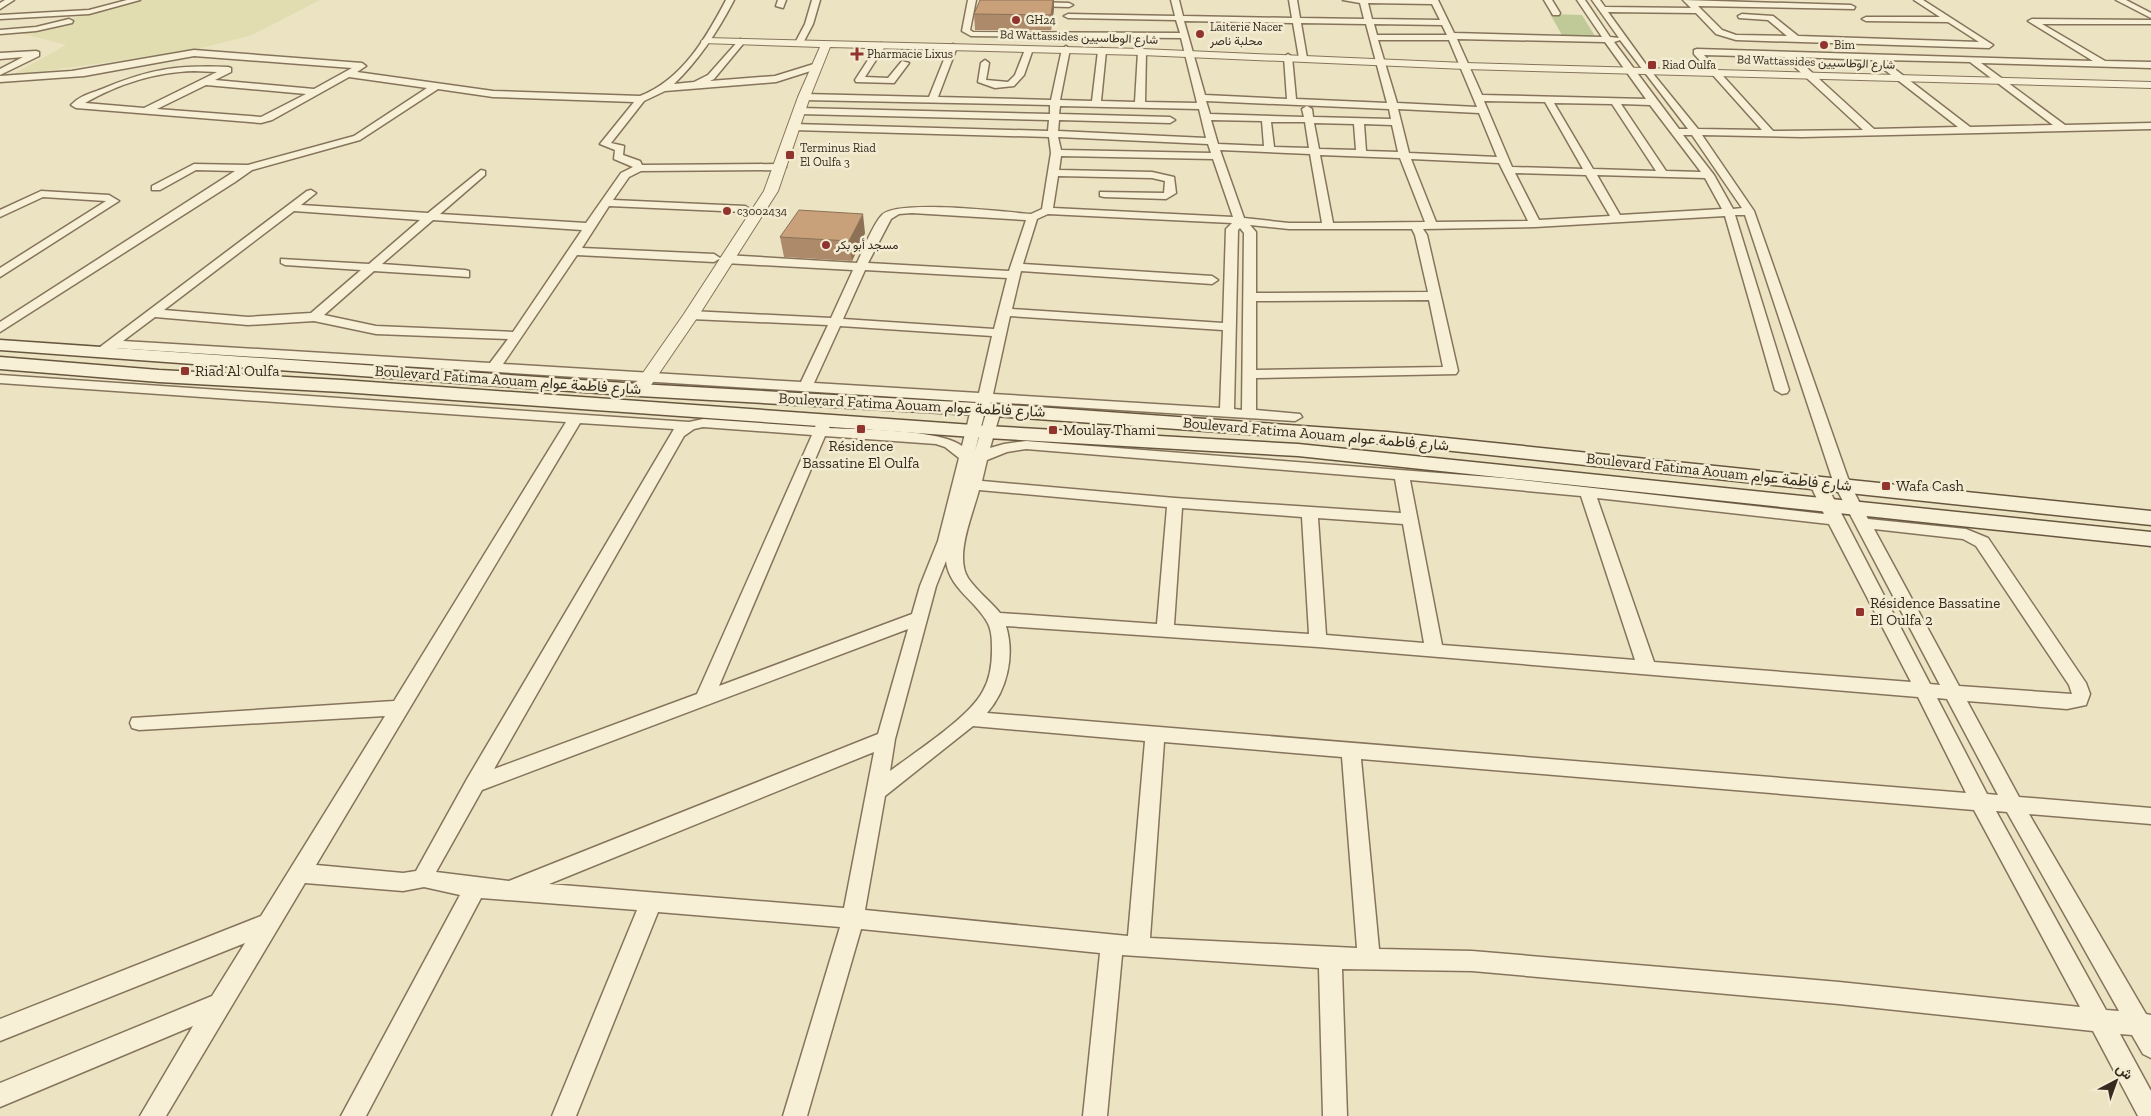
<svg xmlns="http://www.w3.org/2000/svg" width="2151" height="1116" font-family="'Zilla Slab',Vazirmatn,serif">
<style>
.farmland{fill:#e1ddb1}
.green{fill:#c0c998}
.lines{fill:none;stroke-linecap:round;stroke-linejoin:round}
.minor-casing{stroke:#85745b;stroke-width:3}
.tertiary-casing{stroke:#85745b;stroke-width:2}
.secondary-casing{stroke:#67563e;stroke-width:3}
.minor{fill:#f7f0d6;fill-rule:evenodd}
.tertiary{fill:#f7f0d6;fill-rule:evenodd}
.secondary{fill:#f7f0d6;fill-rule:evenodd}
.wall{fill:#ac8a6a}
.shaded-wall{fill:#8c7156}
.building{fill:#c8a17b;stroke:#8c7156}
.poi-dot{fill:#91342e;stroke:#f4ecd2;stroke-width:2}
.labels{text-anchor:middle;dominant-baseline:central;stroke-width:5;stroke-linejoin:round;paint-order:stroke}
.far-poi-label{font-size:12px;fill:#362b1e;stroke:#f4ecd2;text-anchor:start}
.far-street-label{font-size:12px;fill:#362b1e;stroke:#f4ecd2}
.poi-label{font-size:15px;fill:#362b1e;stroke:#f4ecd2;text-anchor:start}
.street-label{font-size:15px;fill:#362b1e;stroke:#f4ecd2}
</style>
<rect width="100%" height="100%" fill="#ece3c3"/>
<!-- farmland -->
<path class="farmland" d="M138,0H320L252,35L194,50L10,76L66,45L20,33Z"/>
<!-- green -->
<path class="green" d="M1550,14L1582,15L1595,36L1562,35Z"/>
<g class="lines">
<!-- minor casing -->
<g class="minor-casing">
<g id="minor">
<path d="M5,0H14L0,9V3Z"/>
<path d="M127,0H140L89,14L0,19V15L89,10Z"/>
<path d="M726,0H734C718,31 699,60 674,84L694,82L708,75L740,39L743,40V44L714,79L710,81L775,76L817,63L820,64V68L776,82L665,91L644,101L611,143L624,146L623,155L640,161L642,165L781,164L786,167L781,170L641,171L629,177L613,200L745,206L750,209L745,212L609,206L582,248L714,254L720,258L725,255L857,263C863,250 873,224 882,215C897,199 1005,212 1031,214L1042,209L1051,153L1049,137L793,130L788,127L793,124L1048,131L1049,120L799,114L794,111L799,108L1050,114V105L804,100L799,97L804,94L929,97L949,47L953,44L957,47L938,97L1051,100L1062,49L1066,46L1070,49L1060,100L1092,101L1098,51L1102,48L1106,51L1101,101L1135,102L1138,52L1142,49L1146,52L1145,102L1197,103L1181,38L971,36L962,31L968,0H976L970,30L973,32L1180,33L1176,20L1068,18L1064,16L1068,14L1175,16L1171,0H1179L1183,16L1292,18L1289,0H1297L1300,18L1364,19L1360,3L1343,0H1438L1454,33L1602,37L1577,0H1585L1610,37L1619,38L1592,0H1600L1605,7L1691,8L1683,0L1851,5L1855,7L1854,9L1698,6L1722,30L1736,35L1787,36L1768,20L1739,18L1738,16L1742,14L1773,16L1798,36L1979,42L1948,22L1866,21L1862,19L1866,17H1940L1914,0H1923L1993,45L1989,48L1736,40L1716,34L1696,13L1608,12L1650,70L1698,129L1762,130L1694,54V50L1697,49L2093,61L2028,21L2032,19L2151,20V24H2042L2105,61L2151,62V68L1981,63L2065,125L2151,123V129L1802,137L1702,135L1754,211L1850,484L1868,519L1966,529L1988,538L2086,683L2090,694L2086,705L2067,709L1967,701L2019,797L2151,808V824L2029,814L2146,1014L2151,1015V1058L2143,1054L2132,1035L2120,1034L2151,1091V1116H2138L2093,1031L1839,1004L1472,971L1342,969L1347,1116H1323L1319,968L1122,955L1107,1116H1083L1100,953L861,929L807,1116H783L840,927L658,912L576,1116H552L637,910L481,898L366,1116H341L460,895L424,887L403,891L305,883L166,1116H140L193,1026L0,1107V1083L212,996L245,943L0,1041V1019L261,916L385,716L139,730L132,728L130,723L132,718L394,701L566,422L0,383V375L689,422L703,419L815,427L819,420L824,419L831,423L829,428C860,430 940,429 962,446L971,409L977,402L114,348L107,351L100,347L307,191L311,190L316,193L301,205L428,213L481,170L485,171V175L440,214L586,223L621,173L633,167L614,159L615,150L600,144L634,102L493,97L438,89L360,140L252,170L235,182L0,332V322L235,171L196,170L160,190H152V186L194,164L248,165L354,136L427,88L349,77L272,120L261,123L76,108L71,105C79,96 91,93 102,89C150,69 176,65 228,67L231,68V72L215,80L314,89L352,68L194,56L84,76L0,82V76L72,71L194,50L362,63L366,66L357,72L493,91L640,96C682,80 706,38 726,0ZM1368,3L1432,4L1440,20L1372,19ZM1184,21L1293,23L1299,58L1303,61L1307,58L1301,23L1366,24L1387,103L1296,99L1292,57L1288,54L1284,57L1287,99L1205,95ZM1374,24L1442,25L1447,35H1377ZM1457,39L1605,42L1646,99L1482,95ZM1378,40H1449L1477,107L1397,103ZM1620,40L1688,129H1679L1614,42ZM1704,55L1784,57L1863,130L1773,131ZM1795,57L1872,60L1958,127L1874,129ZM1883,60L1970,62L2053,125L1970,127ZM194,71L217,72L144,108L85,103C118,84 156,72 194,71ZM206,85L306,94L261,117L157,109ZM1206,101L1389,109L1391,119L1313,117L1312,109L1307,106L1302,109L1304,117L1210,114ZM1484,101L1545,102L1583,169L1512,167ZM1554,103L1612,104L1656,171L1593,169ZM1621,104L1650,105L1701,172L1666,171ZM1060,106L1199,109L1206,138L1058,131L1059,120L1170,123L1175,120L1170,117L1059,114ZM1398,109L1479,113L1497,157L1409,153ZM1211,120L1262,121L1264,146L1218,144ZM1271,122H1305L1309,148L1274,147ZM1314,123L1354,124L1356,150L1319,149ZM1364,124L1392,125L1398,152L1366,151ZM1683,135H1692L1742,208L1733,209L1714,175ZM1058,137L1208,144L1211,153L1061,150ZM1220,150L1310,154L1322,223H1289L1244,218ZM1320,155L1400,158L1425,222L1333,223ZM1061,156L1213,159L1233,217L1053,208L1058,176L1152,178L1165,181L1164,193L1100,192V196L1104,197L1166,199L1176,193L1174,177L1152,172L1059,170ZM1411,159L1499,163L1528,221L1436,222ZM1515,173L1586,175L1610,216L1539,220ZM1597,175L1705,178L1722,209L1620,215ZM294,211L420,220L369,264L281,259V263L285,265L361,270L311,313L248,317L164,310ZM912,213L1026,220L1009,271L868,263L891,219L899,214ZM1048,214L1232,223L1226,229L1223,323L1012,309L1021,271L1212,284L1218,280L1212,276L1023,264L1037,219ZM1735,215H1745L1834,484L1940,685L1930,684L1825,482L1817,477L1809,482L1824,514L1504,478L1026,441L1004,444L990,448L1001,410L999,407H990L991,402L1295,421L1302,417L1300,414L1256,410V378L1456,374L1458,371L1427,235L1423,229L1535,227L1725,216L1775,390L1782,394L1787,393L1789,390ZM433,220L582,230L513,332L376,326L324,315L374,271L469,277V271L465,270L382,264ZM1250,225L1289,229H1412L1415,235L1428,292L1256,293V232ZM1240,228L1244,233L1242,410L1234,409L1238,230ZM577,255L714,262L719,259L725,263L853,270L831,318L691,311L685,315L691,319L828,325L801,382L503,364ZM865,270L1007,278L994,329L843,319ZM1429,300L1443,367L1256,370V301ZM1010,316L1223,330L1220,408L993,394ZM155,317L248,325L314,321L376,334L508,339L490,363L123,341ZM840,326L992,336L979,393L814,383ZM987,410L975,451L985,411ZM580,423L674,429L467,779L416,871L403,873L316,865ZM703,427L812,435L697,694L494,769L684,436L694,429ZM825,436L936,444L945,447L959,458L938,541L920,586L912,614L719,686ZM1026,449L1395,479L1401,513L1175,498L982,481L987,460L1007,452ZM1410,480L1581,496L1635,660L1442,645ZM979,490L1167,507L1157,624L1000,613C990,601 977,591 968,578C954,556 973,514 979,490ZM1597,498L1829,524L1911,682L1654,662ZM1182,508L1302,517L1309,634L1174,625ZM1318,518L1403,524L1424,643L1326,635ZM1874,529L1963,539L1976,546L2069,685L2072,694L1959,686ZM946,561C949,587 973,599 986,620C992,629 992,640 992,650C992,664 990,679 983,691C969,718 915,752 890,771L895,739L936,586ZM1006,626L1318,647L1918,697L1966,793L987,713C1007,690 1015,656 1006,626ZM908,629L878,734L509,881L436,872L482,790ZM1937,698L1947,699L1998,795L1987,794ZM973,726L1145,741L1128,936L865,910L885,796ZM1164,742L1342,757L1357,948L1150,938ZM874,752L844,908L549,884ZM1361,759L1974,810L2080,1007L1839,982L1472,951L1379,949ZM1996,811L2007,812L2119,1011L2106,1010Z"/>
<path d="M778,0H786L783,8L776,6Z"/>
<path d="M812,0H820L813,24L802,45H796L795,43L805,24Z"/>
<path d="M1544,0H1552L1560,13L1559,15H1553Z"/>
<path d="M2116,0H2126L2151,13V18Z"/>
<path d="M1034,2L1069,3L1073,5L1069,7L1031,6L1030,4Z"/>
<path d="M69,19L73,21L72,23L36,31L0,34V30L36,27Z"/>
<path d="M881,43L885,46L865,77L888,78L902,61L909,63L894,83L856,82L855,80L877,46Z"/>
<path d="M1026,47L1033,49L1024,75L1014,86L995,88L978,82L981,63L985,60L989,63L986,80L1008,82L1015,75Z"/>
<path d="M36,51L39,52V56L0,75V69L23,57L0,59V53Z"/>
<path d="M41,191L109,195L119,201L0,277V268L106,201L43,197L0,217V210Z"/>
</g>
</g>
<!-- tertiary casing -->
<g class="tertiary-casing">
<path id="tertiary" d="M706,38L1142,49L1465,63L2151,82V88L1465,69L1142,55L830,47L810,97L778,191L699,315L645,394H633L631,390L684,314L764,191L798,97L820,47L702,43L701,41Z"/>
</g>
<!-- secondary casing -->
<g class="secondary-casing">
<g id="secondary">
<path d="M0,340L639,384L994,404L1387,432L2151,511V525L1387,444L994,416L639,396L0,350Z"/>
<path d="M0,357L159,370L342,380L987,426L1298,444L2151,532V546L1298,456L987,438L342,392L159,382L0,369Z"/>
</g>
</g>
<!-- minor -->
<use href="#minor" class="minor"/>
<!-- tertiary -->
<use href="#tertiary" class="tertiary"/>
<!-- secondary -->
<use href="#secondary" class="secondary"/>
</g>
<!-- wall -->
<g class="wall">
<path d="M980,0H1054V9L1051,30H975L974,14Z"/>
<path d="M865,233L852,261L784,257L780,237Z"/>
</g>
<!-- shaded-wall -->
<g class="shaded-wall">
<path d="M1053,0H1054V9L1051,30V15Z"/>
<path d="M863,214L865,233L852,261L849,241Z"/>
</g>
<!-- building -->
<g class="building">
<path d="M980,0H1053L1051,15L974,14Z"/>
<path d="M799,210L863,214L849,241L780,237Z"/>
</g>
<!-- markers -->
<g class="poi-dot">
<circle cx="1016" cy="20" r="5"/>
<circle cx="1200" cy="34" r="5"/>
<circle cx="1824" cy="45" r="5"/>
<path d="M854.5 46.5h5v5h5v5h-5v5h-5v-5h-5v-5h5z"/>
<rect x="1647" y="60" width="10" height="10" rx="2.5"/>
<rect x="785" y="150" width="10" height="10" rx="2.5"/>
<circle cx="727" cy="211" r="5"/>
<circle cx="826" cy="245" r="5"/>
<rect x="180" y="366" width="10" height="10" rx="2.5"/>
<rect x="856" y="424" width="10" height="10" rx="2.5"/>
<rect x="1048" y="425" width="10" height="10" rx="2.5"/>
<rect x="1881" y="481" width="10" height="10" rx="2.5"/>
<rect x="1855" y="607" width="10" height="10" rx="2.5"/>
</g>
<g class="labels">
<!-- far-poi labels -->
<g class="far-poi-label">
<text x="1026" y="20">GH24</text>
<text x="1210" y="27">Laiterie Nacer<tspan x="1210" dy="14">محلبة ناصر</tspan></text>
<text x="1834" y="45">Bim</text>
<text x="867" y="54">Pharmacie Lixus</text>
<text x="1662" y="65">Riad Oulfa</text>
<text x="800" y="148">Terminus Riad<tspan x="800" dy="14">El Oulfa 3</tspan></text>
<text x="737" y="211">c3002434</text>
<text x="836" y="245">مسجد أبو بكر</text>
</g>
<!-- far-street labels -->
<g class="far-street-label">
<text transform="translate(1079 37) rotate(2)">Bd Wattassides شارع الوطاسيين</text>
<text transform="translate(1816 62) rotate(2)">Bd Wattassides شارع الوطاسيين</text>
</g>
<!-- poi labels -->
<g class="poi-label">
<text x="195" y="371">Riad Al Oulfa</text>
<text x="1063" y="430">Moulay Thami</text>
<text x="861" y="446" text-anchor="middle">Résidence<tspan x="861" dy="17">Bassatine El Oulfa</tspan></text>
<text x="1896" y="486">Wafa Cash</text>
<text x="1870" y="603">Résidence Bassatine<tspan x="1870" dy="17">El Oulfa 2</tspan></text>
</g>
<!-- street labels -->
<g class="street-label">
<text transform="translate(508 380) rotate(4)">Boulevard Fatima Aouam شارع فاطمة عوام</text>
<text transform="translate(912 405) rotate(3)">Boulevard Fatima Aouam شارع فاطمة عوام</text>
<text transform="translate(1316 434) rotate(5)">Boulevard Fatima Aouam شارع فاطمة عوام</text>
<text transform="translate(1719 472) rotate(6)">Boulevard Fatima Aouam شارع فاطمة عوام</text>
</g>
</g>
<!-- north arrow -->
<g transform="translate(2116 1081) rotate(41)" stroke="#f4ecd2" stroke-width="4" paint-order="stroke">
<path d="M0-4L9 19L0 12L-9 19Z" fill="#362b1e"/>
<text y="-8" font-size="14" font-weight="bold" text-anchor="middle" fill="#362b1e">ش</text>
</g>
</svg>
